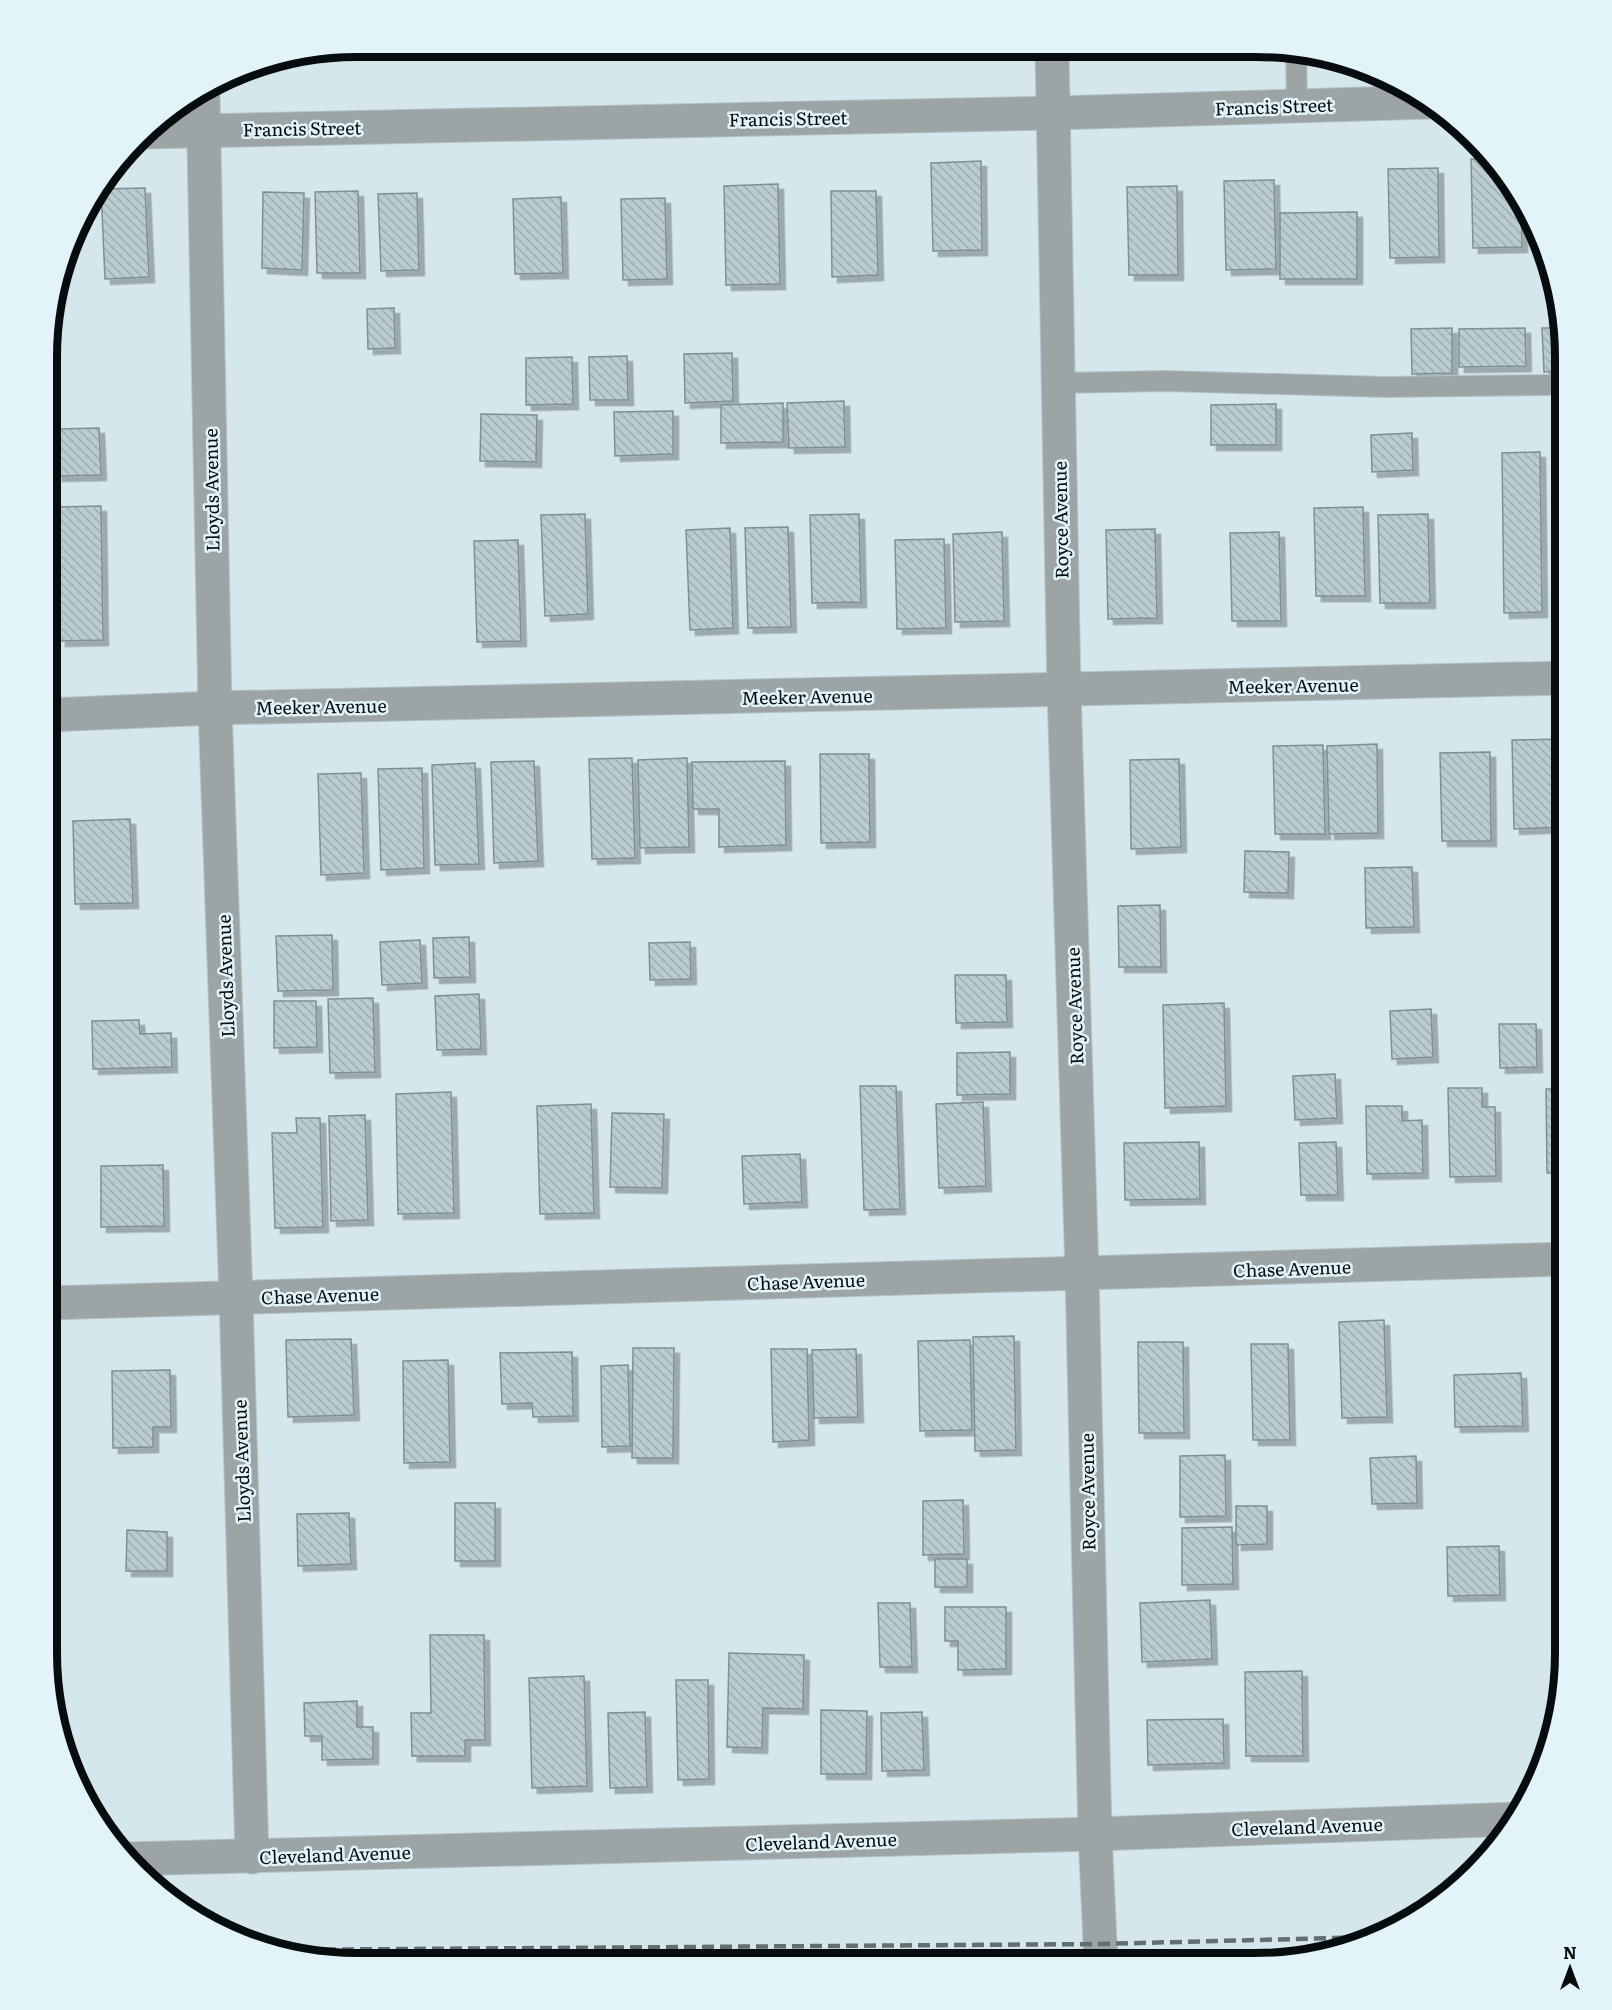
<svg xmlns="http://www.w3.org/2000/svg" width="1612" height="2010" font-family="Literata,serif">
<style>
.building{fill:url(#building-back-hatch);stroke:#7f9095;stroke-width:1.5;filter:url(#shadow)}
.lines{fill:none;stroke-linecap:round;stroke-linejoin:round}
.lane-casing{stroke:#b4c4c9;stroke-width:22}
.street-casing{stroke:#b4c4c9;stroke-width:35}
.lane{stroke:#9ca4a6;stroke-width:20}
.street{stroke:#9ca4a6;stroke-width:33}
.rail{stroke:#636e72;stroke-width:4.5;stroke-dasharray:12 6;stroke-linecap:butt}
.labels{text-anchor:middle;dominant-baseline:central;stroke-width:5;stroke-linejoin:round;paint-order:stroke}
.street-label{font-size:18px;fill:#070d0f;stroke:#e2f4fa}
.rim{fill:none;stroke:#070d0f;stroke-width:8}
</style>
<defs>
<pattern id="building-back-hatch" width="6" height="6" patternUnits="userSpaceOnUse" patternTransform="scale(1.5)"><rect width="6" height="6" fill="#baccd1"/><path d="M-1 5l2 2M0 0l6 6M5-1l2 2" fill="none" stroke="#9eaeb2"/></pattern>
<filter id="shadow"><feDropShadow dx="5.5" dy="5.5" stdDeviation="0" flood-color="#0004"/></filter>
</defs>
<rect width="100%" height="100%" fill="#d5e7ed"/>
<!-- building -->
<g class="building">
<path d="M1471,159H1493L1521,198L1522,247L1473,248Z"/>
<path d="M981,161L982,250L933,251L931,163Z"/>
<path d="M1438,168L1439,257L1390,258L1388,169Z"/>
<path d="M1274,180L1276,269L1226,270L1224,181Z"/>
<path d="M778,184L780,284L726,285L724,186Z"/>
<path d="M1177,186L1178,275H1129L1127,187Z"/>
<path d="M145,188L149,277L105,279L101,189Z"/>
<path d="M358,191L360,273H317L315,192Z"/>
<path d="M831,191H876L878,275L832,277Z"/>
<path d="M263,192L304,193L302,270L262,268Z"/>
<path d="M417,193L419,270L381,271L378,194Z"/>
<path d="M561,197L563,273L515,274L513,199Z"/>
<path d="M665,198L667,279L623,280L621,199Z"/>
<path d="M1357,212V279H1280V213Z"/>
<path d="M394,308L395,348L368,349L367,309Z"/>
<path d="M1452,328V373L1412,374L1411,329Z"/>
<path d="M1525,328L1526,366L1459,367V329Z"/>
<path d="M1542,328H1562L1565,371L1544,372Z"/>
<path d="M732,353L733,401L685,403L684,354Z"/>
<path d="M627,356L628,400H590L589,357Z"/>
<path d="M572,357L573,404L526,405V358Z"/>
<path d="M844,401L845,447L789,448L787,403Z"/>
<path d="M783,403V442L721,443V405Z"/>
<path d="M1276,404V445H1211V405Z"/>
<path d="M673,411V454L615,456L614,412Z"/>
<path d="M481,414L537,415L536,462L480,461Z"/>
<path d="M99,428L101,475L57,476L56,429Z"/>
<path d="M1412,433L1413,470L1372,472L1371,435Z"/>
<path d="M1540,452L1542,612L1504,613L1502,453Z"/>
<path d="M101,506L103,640L60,641L58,507Z"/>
<path d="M1363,507L1365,596H1316L1314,508Z"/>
<path d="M585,514L588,614L545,616L541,515Z"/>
<path d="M859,514L861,602L812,603L810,515Z"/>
<path d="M1428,514L1430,603H1380L1378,515Z"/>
<path d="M1554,518H1565V607H1556Z"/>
<path d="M788,527L791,627L748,628L745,528Z"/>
<path d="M730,528L733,628L690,630L686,530Z"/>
<path d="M1155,529L1157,618L1108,619L1106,530Z"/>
<path d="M1002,532L1004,621L955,622L953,534Z"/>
<path d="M1279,532L1281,621H1232L1230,533Z"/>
<path d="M944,539L946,628L897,629L895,540Z"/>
<path d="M518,540L521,641L477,642L474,541Z"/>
<path d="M1561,739L1563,827L1514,829L1512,740Z"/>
<path d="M1377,744L1378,833L1329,834L1327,746Z"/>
<path d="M1323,745L1325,834H1275L1273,746Z"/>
<path d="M1490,752L1491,841H1442L1440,753Z"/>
<path d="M820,754H869L870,842L821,843Z"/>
<path d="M632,758L635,858L592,859L589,759Z"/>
<path d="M687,758L689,847L640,848L638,760Z"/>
<path d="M1179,759L1181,847L1131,849L1130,760Z"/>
<path d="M534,761L538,861L494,863L491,762Z"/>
<path d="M785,761L786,845L719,847V809H693L692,762Z"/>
<path d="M475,763L479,864L435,865L432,765Z"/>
<path d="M422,768L424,868L381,870L378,769Z"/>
<path d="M361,773L364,873L321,875L318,774Z"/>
<path d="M48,782L51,856H48Z"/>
<path d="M130,819L133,903L75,904L73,821Z"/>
<path d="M1245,851L1289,852L1288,893L1244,892Z"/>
<path d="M1412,867L1414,927L1366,928L1365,868Z"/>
<path d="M1160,905L1161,967H1119L1118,906Z"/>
<path d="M332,935L333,990L278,991L276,936Z"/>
<path d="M469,937L470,977L434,978L433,938Z"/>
<path d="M420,940L422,983L382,985L380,942Z"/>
<path d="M690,942L691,979L650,980L649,943Z"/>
<path d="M955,975H1006L1007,1022L956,1023Z"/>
<path d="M479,994L481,1049L437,1050L435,996Z"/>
<path d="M373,998L375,1072L330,1073L328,999Z"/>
<path d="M274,1001H316L317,1047L274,1048Z"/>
<path d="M1224,1003L1226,1106L1165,1108L1163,1005Z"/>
<path d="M1431,1009L1433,1057L1392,1059L1390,1011Z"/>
<path d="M139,1020L140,1034L171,1033L172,1067L93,1069L92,1021Z"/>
<path d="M1499,1024H1536L1537,1067L1500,1068Z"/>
<path d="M1010,1052V1094L957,1095V1053Z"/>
<path d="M1335,1074L1337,1118L1295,1120L1293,1076Z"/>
<path d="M860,1086H896L900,1209L864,1210Z"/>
<path d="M1448,1088H1482V1107H1495L1496,1176L1450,1177Z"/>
<path d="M1546,1089H1565V1173H1547Z"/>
<path d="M451,1092L454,1213L398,1214L396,1094Z"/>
<path d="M983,1102L986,1186L939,1188L936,1104Z"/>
<path d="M591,1104L594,1213L540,1214L537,1106Z"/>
<path d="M1366,1106H1402V1121L1422,1120L1423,1173L1367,1174Z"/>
<path d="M612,1113L664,1114L662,1188L610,1187Z"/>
<path d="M365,1115L368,1220L331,1221L329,1116Z"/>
<path d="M296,1118H320L323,1227L275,1228L272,1133H297Z"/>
<path d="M1199,1142L1200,1199L1125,1200L1124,1143Z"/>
<path d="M1336,1142L1338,1195H1301L1299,1143Z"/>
<path d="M800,1154L802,1202L744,1204L742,1156Z"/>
<path d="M163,1165L164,1226L101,1227V1166Z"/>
<path d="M1384,1320L1387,1417L1342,1418L1339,1322Z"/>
<path d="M1014,1336L1016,1450L975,1451L973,1337Z"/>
<path d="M351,1339L354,1415L288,1417L286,1340Z"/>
<path d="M970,1340L972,1430L920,1431L918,1341Z"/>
<path d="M1138,1342H1183L1184,1433H1139Z"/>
<path d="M1251,1344H1288L1290,1440H1253Z"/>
<path d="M633,1348H674L673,1458H632Z"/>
<path d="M771,1349H807L809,1440L773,1442Z"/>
<path d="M856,1349L858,1417L814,1418L812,1350Z"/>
<path d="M572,1352L573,1416L533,1417L532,1403L502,1404L500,1353Z"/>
<path d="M448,1360L450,1462L404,1463L403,1361Z"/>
<path d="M628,1365L630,1446L602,1447L601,1366Z"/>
<path d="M170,1370L171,1427H153V1447L113,1448L112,1371Z"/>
<path d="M1521,1373L1523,1426L1455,1427L1454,1375Z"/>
<path d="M1225,1455L1226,1516L1180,1517V1456Z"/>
<path d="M1416,1456L1417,1503L1372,1504L1370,1458Z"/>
<path d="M963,1500L964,1554L923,1555V1501Z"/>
<rect x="455" y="1503" width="40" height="58"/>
<path d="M1236,1506H1267V1544L1236,1545Z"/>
<path d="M349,1513L351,1564L298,1566L297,1514Z"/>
<path d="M1232,1527L1233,1584L1182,1585V1528Z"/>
<path d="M127,1530L167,1532V1571H126Z"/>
<path d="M1499,1546L1500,1595L1448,1596L1447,1547Z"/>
<rect x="935" y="1559" width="32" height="28"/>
<path d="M1210,1600L1212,1659L1142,1662L1140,1603Z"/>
<path d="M878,1603H910L912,1667H880Z"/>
<path d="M945,1607H1006V1669L958,1670V1641H945Z"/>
<path d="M430,1635H484L485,1740H465V1756H412L411,1713H431Z"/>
<path d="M729,1653L804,1655L803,1709L763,1708L762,1748L727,1747Z"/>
<path d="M1302,1671L1303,1756H1246L1245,1672Z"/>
<path d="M584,1676L587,1786L532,1788L529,1678Z"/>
<path d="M676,1680H708L709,1779L678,1780Z"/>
<path d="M357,1701V1727H373V1759L322,1760V1736H305L304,1703Z"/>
<path d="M821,1710L867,1711L866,1774H821Z"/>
<path d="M645,1712L647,1787L610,1788L608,1713Z"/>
<path d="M922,1712L924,1770L882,1771L881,1713Z"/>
<path d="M1223,1719L1224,1763L1148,1765L1147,1720Z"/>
</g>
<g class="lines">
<!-- lane casing -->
<g class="lane-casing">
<g id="lane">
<path d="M1296,49L1297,106"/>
<path d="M1057,383L1166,381L1386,387L1548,385"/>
</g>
</g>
<!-- street casing -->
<g class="street-casing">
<g id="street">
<path d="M1052,49L1064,690L1082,1274L1095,1834L1101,1963"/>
<path d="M203,94L215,708L236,1297L252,1857"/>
<path d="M145,132L1054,113L1431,102"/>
<path d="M48,715L215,708L1565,678"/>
<path d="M47,1303L1565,1259"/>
<path d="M125,1859L1095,1834L1517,1819"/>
</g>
</g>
<!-- lane -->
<use href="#lane" class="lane"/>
<!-- street -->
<use href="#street" class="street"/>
<!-- rail -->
<path class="rail" d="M270,1950L1100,1944L1375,1937"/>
</g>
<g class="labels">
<!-- street labels -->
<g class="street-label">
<text transform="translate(1274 106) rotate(-2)">Francis Street</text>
<text transform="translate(788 118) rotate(-1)">Francis Street</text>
<text transform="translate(302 128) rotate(-1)">Francis Street</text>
<text transform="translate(211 490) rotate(-91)">Lloyds Avenue</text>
<text transform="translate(1060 520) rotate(-91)">Royce Avenue</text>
<text transform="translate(1293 685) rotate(-1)">Meeker Avenue</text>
<text transform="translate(807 696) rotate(-1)">Meeker Avenue</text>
<text transform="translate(321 706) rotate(-1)">Meeker Avenue</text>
<text transform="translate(225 976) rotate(-92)">Lloyds Avenue</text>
<text transform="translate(1074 1006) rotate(-92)">Royce Avenue</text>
<text transform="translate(1292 1268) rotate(-2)">Chase Avenue</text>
<text transform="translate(806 1281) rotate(-2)">Chase Avenue</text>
<text transform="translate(320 1295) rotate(-2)">Chase Avenue</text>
<text transform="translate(241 1461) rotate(-92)">Lloyds Avenue</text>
<text transform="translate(1087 1492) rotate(-91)">Royce Avenue</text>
<text transform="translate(1307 1826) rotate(-2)">Cleveland Avenue</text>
<text transform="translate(821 1841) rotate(-2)">Cleveland Avenue</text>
<text transform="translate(335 1854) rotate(-2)">Cleveland Avenue</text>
</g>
</g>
<!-- crop -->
<path d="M0 0H1612V2010H0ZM357 57H1255A300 300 0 0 1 1555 357V1653A300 300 0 0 1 1255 1953H357A300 300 0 0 1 57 1653V357A300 300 0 0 1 357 57Z" fill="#e2f4fa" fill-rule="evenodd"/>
<path class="rim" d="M357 57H1255A300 300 0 0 1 1555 357V1653A300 300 0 0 1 1255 1953H357A300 300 0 0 1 57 1653V357A300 300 0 0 1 357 57Z"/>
<!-- north arrow -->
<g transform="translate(1570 1968)" stroke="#e2f4fa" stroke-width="4.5" paint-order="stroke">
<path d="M0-4.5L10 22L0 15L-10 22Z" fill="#070d0f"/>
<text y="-9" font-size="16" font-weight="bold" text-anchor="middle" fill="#070d0f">N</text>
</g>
</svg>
